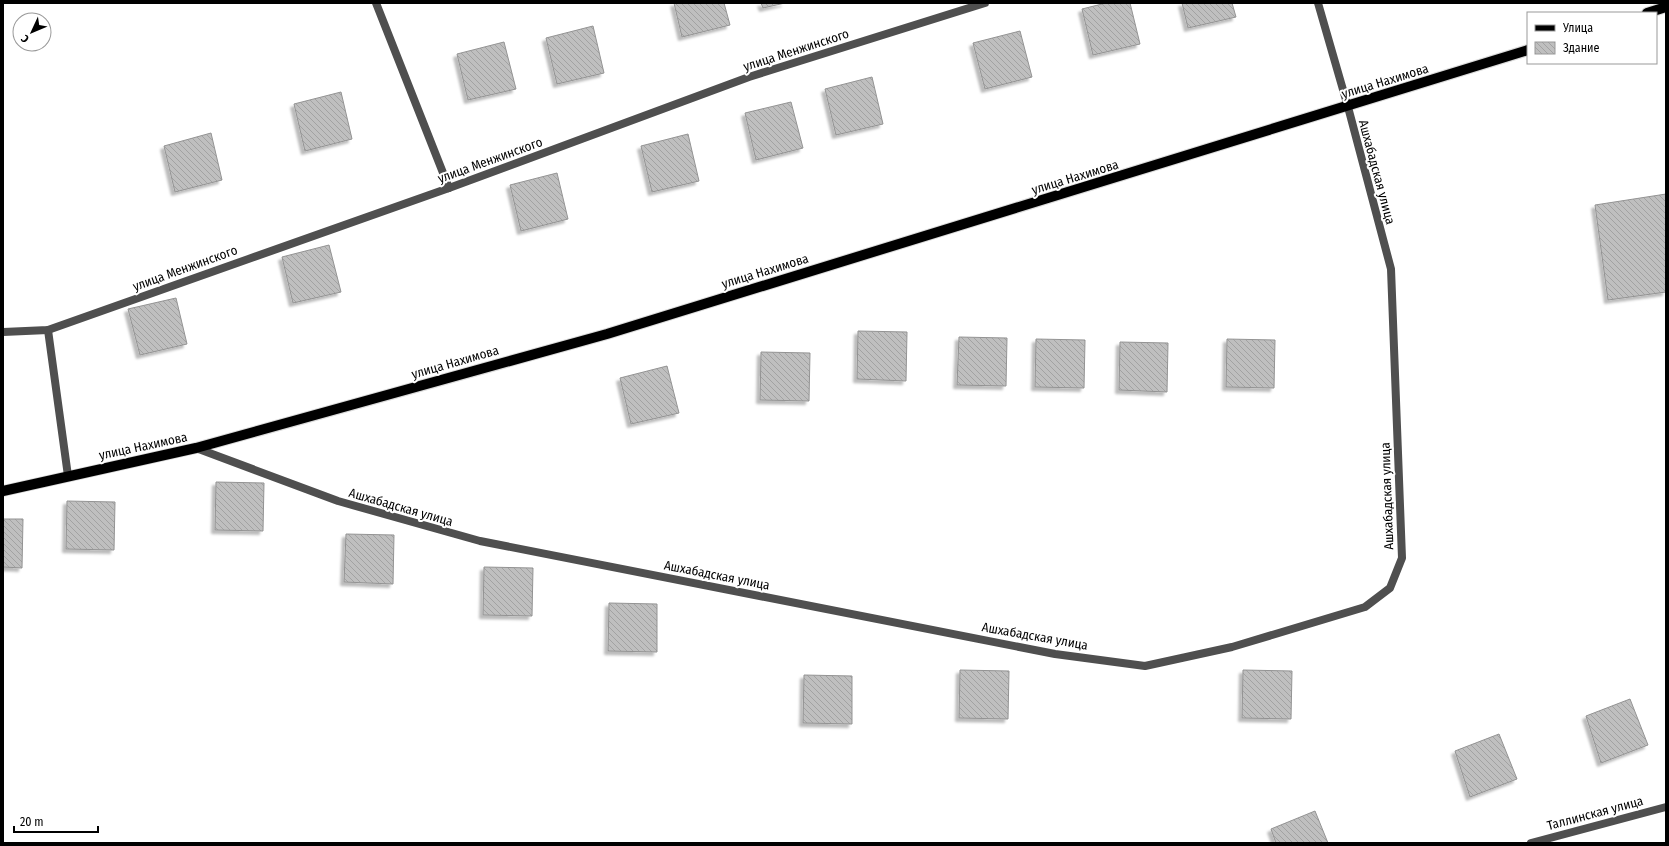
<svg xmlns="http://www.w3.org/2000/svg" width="1669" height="846" font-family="'Fira Sans Condensed',sans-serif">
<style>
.building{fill:url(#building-back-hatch);stroke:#939393;filter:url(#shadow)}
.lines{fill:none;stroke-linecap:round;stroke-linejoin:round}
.primary-casing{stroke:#dbdbdb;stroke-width:12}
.lane{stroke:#4f4f4f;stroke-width:8}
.street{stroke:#4f4f4f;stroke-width:8}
.primary{stroke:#000;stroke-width:10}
.labels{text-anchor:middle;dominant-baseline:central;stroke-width:4;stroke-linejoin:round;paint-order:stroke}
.street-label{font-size:13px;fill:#000;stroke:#fff}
</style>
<defs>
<pattern id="building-back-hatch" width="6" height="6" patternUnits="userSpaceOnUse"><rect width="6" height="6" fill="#bfbfbf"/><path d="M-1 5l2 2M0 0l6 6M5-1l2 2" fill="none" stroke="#a2a2a2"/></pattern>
<filter id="shadow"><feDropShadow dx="-3.5" dy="3.5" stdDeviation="1" flood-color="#0004"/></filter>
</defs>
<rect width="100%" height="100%" fill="#fff"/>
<!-- building -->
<g class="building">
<path d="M674,3H724L730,25L682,37Z"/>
<path d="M761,3H785L763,8Z"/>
<path d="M1106,3H1130L1140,44L1093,55L1082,9Z"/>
<path d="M1182,3H1232L1236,17L1188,28Z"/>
<path d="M593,26L604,73L557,84L546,38Z"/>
<path d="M1020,31L1032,77L985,89L973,43Z"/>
<path d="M504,42L516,89L468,100L457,54Z"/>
<path d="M872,77L883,124L836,135L825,89Z"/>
<path d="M341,92L352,139L305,151L294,104Z"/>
<path d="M791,102L803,148L756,160L745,113Z"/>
<path d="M211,133L222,180L175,192L164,146Z"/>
<path d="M688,134L699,181L652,192L641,146Z"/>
<path d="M557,173L568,219L521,231L510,185Z"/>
<path d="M1666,194V292L1608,300L1595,205Z"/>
<path d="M329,245L341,292L293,303L282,257Z"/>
<path d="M176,298L187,344L140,355L128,309Z"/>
<path d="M858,331L907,332L906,381L857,379Z"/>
<path d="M959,337L1007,338L1006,386L957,385Z"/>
<path d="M1036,339L1085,340L1084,388L1035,387Z"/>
<path d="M1227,339L1275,340L1274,388L1226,387Z"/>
<path d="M1120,342L1168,343L1167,392L1119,390Z"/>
<path d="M761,352L810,353L809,401L760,400Z"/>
<path d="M667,366L679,413L631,424L620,378Z"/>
<path d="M216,482L264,483L263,531L215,530Z"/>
<path d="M67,501L115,502L114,550L66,549Z"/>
<path d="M3,519H23L22,568L3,567Z"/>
<path d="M346,534L394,535L393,584L344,582Z"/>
<path d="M484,567L533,568L532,616L483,615Z"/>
<path d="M609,603L657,604V652L608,651Z"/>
<path d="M960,670L1009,671L1008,719L959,718Z"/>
<path d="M1243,670L1292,671L1291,719L1242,718Z"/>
<path d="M804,675L852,676V724L803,723Z"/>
<path d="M1630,699L1648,745L1601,763L1586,716Z"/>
<path d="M1499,734L1517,779L1470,797L1455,751Z"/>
<path d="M1315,811L1328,843H1276L1271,829Z"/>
</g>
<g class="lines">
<!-- primary casing -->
<g class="primary-casing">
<g id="primary">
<path d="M1647,13L1666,7"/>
<path d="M3,491L196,448L607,334L1528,50"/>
</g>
</g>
<!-- lane -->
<g class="lane">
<path d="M1318,3L1348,107"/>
<path d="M48,330L68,476"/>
</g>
<!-- street -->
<g class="street">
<path d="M376,3L449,188"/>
<path d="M3,332L48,330L449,188L749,77L985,3"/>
<path d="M196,448L338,501L480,541L1055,654L1145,666L1232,647L1365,607L1390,588L1402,558L1391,269L1348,107"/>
<path d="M1531,843L1666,807"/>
</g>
<!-- primary -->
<use href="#primary" class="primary"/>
</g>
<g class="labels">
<!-- street labels -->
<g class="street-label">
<text transform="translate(796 50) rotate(-18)">улица Менжинского</text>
<text transform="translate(1385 81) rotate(-17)">улица Нахимова</text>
<text transform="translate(490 160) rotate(-20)">улица Менжинского</text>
<text transform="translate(1377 172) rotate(75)">Ашхабадская улица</text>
<text transform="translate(1075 177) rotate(-17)">улица Нахимова</text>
<text transform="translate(185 268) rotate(-20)">улица Менжинского</text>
<text transform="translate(765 271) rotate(-17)">улица Нахимова</text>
<text transform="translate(455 362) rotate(-16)">улица Нахимова</text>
<text transform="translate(143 446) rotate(-12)">улица Нахимова</text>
<text transform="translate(1387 496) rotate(-92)">Ашхабадская улица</text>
<text transform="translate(401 507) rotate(16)">Ашхабадская улица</text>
<text transform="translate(717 575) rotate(11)">Ашхабадская улица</text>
<text transform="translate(1035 636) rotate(10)">Ашхабадская улица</text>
<text transform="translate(1595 813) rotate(-15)">Таллинская улица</text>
</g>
</g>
<!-- border -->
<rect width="1669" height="846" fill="none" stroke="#000000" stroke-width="8"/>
<!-- legend -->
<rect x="1527" y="12" width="130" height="52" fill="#ffffff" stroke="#999999"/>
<rect x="1535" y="25" width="20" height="6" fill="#000000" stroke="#999999"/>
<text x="1563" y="32" font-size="12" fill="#000000">Улица</text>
<rect x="1535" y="42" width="20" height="12" fill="url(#building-back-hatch)" stroke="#999999"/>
<text x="1563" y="52" font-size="12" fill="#000000">Здание</text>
<!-- north arrow -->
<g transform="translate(32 32) rotate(226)"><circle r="19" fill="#ffffff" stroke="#999999"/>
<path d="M0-3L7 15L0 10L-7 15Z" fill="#000000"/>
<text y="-6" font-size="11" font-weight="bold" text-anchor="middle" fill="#000000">С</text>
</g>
<!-- scale -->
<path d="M14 826v6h84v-6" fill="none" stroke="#000000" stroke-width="2"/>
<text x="20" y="826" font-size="12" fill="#000000" stroke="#ffffff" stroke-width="3" paint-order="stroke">20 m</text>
</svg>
